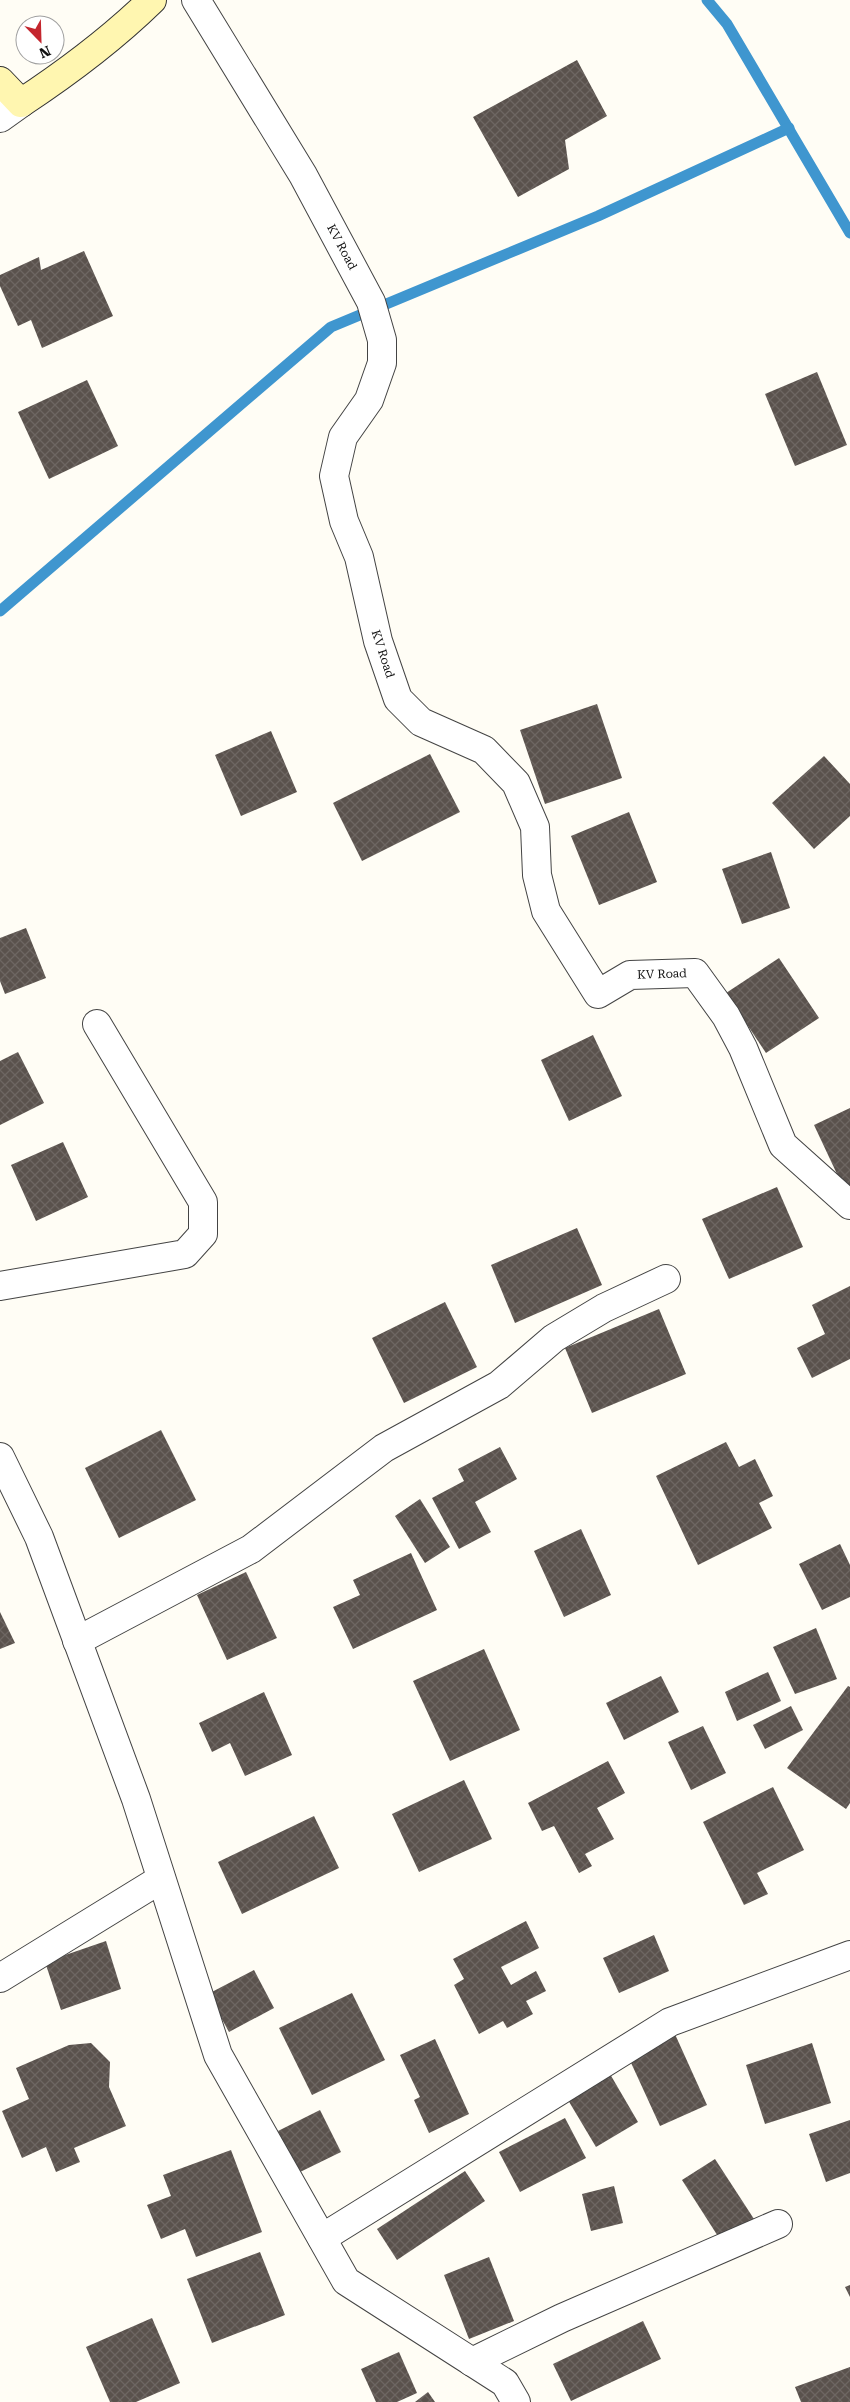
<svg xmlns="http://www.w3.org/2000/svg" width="850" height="2402" font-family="'Roboto Serif',serif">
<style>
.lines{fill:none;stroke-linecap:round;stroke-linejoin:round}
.stream{stroke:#3f96cf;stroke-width:11}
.building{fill:url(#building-cross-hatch)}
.minor-casing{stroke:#444;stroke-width:30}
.tertiary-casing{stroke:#444;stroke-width:30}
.secondary-casing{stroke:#333;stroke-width:30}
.minor{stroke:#fff;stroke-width:28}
.tertiary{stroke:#fff;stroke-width:28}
.secondary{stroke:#fff6b0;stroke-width:28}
.labels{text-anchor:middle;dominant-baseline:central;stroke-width:5;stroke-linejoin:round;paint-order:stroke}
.street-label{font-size:12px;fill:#111;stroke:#fff}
</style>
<defs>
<pattern id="building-cross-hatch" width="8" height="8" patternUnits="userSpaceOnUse" patternTransform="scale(1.25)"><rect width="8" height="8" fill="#5a524d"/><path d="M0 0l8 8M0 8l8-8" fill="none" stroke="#6d6662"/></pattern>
</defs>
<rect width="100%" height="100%" fill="#fffdf5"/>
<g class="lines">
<!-- stream -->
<g class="stream">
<path d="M707,0L727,24L850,233"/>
<path d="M0,611L331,327L598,216L789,128"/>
</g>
</g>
<!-- building -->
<g class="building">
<path d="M577,60L607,116L565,140L569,169L518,197L473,117Z"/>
<path d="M84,251L113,316L42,348L31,320L18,326L0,286V275L39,257L41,270Z"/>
<path d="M817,372L847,445L795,466L765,394Z"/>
<path d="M87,380L118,446L49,479L18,412Z"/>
<path d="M597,704L622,778L545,804L520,730Z"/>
<path d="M271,731L297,792L241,816L215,755Z"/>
<path d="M430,754L460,812L362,861L333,803Z"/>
<path d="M824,756L850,784V816L814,849L772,803Z"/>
<path d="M629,812L657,882L599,905L571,836Z"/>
<path d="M771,852L790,908L742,924L722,869Z"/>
<path d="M26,928L46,978L5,994L0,981V938Z"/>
<path d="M779,958L819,1018L766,1053L726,993Z"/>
<path d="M593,1035L622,1096L569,1121L541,1060Z"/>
<path d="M18,1052L44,1103L0,1125V1061Z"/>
<path d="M850,1108V1186L844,1189L814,1125Z"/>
<path d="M63,1142L88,1197L36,1221L11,1165Z"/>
<path d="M777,1187L803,1247L729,1279L702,1219Z"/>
<path d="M577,1228L602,1285L515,1323L491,1265Z"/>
<path d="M850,1286V1359L812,1378L797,1348L825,1334L812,1305Z"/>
<path d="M445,1302L477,1367L404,1403L372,1338Z"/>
<path d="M659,1309L686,1374L592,1413L565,1348Z"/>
<path d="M161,1430L196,1500L119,1538L85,1468Z"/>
<path d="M726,1442L739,1467L755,1459L773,1496L759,1503L772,1528L698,1565L656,1476Z"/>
<path d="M500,1447L517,1479L475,1502L491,1532L459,1549L432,1498L464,1481L458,1469Z"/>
<path d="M420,1499L450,1547L425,1563L395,1516Z"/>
<path d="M581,1529L611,1595L564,1617L534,1551Z"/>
<path d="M840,1544L850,1565V1597L822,1610L799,1564Z"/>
<path d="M411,1553L437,1610L353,1649L333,1607L360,1595L353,1580Z"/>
<path d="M246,1572L277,1638L227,1660L197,1595Z"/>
<path d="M0,1612L15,1643L0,1649Z"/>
<path d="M816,1628L837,1679L795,1694L773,1647Z"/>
<path d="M484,1649L520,1730L450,1761L413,1681Z"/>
<path d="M768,1672L781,1701L737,1721L725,1692Z"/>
<path d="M661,1676L679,1712L624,1740L606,1703Z"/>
<path d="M848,1686L850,1687V1803L846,1809L787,1768Z"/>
<path d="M264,1692L292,1755L245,1776L230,1743L212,1752L199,1723Z"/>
<path d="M791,1706L803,1730L765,1749L753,1725Z"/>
<path d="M703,1726L726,1773L691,1790L668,1742Z"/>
<path d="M608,1761L625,1793L597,1808L614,1839L585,1854L592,1866L579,1873L554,1826L542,1831L528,1803Z"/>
<path d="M464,1780L492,1839L419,1872L392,1814Z"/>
<path d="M773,1787L804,1850L757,1873L768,1894L744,1905L703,1822Z"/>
<path d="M314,1816L339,1868L242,1914L218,1862Z"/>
<path d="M526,1921L539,1948L501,1967L511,1985L536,1971L546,1991L526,2001L533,2014L507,2028L503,2021L479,2034L454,1985L464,1979L453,1959Z"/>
<path d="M654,1935L669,1971L619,1993L603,1958Z"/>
<path d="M106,1941L121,1989L61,2010L45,1962Z"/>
<path d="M254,1970L274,2008L229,2032L208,1994Z"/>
<path d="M352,1993L385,2060L312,2095L279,2028Z"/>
<path d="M674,2032L707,2105L660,2126L627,2054Z"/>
<path d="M435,2039L469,2114L429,2133L414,2100L420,2097L400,2055Z"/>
<path d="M91,2043L110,2062L109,2087L126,2126L74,2148L80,2162L56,2172L46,2147L22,2158L2,2111L29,2099L16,2068L69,2045Z"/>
<path d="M812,2043L831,2103L765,2124L746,2065Z"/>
<path d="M610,2074L638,2122L596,2147L568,2100Z"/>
<path d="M320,2110L341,2152L298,2173L278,2131Z"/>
<path d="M565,2118L586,2158L520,2192L499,2152Z"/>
<path d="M850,2120V2173L826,2182L809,2134Z"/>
<path d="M231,2150L262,2232L196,2257L185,2229L161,2239L147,2205L171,2196L163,2175Z"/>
<path d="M715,2159L754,2219L721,2241L682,2180Z"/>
<path d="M465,2171L485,2201L397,2260L377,2229Z"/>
<path d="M614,2186L623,2223L591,2231L582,2194Z"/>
<path d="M260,2252L285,2315L212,2343L187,2279Z"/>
<path d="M489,2257L514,2321L469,2339L444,2275Z"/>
<path d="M850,2285V2297L845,2287Z"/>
<path d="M152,2318L180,2383L136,2402H110L86,2347Z"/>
<path d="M643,2321L661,2359L571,2401L553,2364Z"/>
<path d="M399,2352L417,2393L397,2402H376L361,2369Z"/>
<path d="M850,2367V2402H801L795,2387Z"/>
<path d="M428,2392L435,2402H415Z"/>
</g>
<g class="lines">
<!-- minor casing -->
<g class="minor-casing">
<g id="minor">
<path d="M196,0L303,175L371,302L382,340V363L369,400L343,437L334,476L344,521L359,557L378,641L398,699L421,722L484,750L516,783L535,827L537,875L546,911L598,994L630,975L695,973L726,1016L743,1048L783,1145L850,1205"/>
<path d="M0,1286L185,1254L203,1234V1202L97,1024"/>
<path d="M0,1457L39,1537L136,1799L218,2055L346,2281L505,2383L516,2402"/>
<path d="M77,1641L251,1549L384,1448L499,1385L554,1338L604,1308L666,1279"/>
<path d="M0,1978L161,1879"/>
<path d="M322,2238L670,2022L850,1955"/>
<path d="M472,2362L562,2318L778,2224"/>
</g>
</g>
<!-- tertiary casing -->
<g class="tertiary-casing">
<path id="tertiary" d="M0,118L21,103"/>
</g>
<!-- secondary casing -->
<g class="secondary-casing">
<path id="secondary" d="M0,81L21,103C68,72 111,40 152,0"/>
</g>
<!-- minor -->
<use href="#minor" class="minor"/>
<!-- tertiary -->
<use href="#tertiary" class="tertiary"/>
<!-- secondary -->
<use href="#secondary" class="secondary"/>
</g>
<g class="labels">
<!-- street labels -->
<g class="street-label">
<text transform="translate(342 247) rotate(62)">KV Road</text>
<text transform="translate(383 654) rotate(72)">KV Road</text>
<text transform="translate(662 974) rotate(-2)">KV Road</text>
</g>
</g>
<!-- north arrow -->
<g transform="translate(40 40) rotate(157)"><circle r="24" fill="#ffffff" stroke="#a0a0a0"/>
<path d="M0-4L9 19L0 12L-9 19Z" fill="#c4262e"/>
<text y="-8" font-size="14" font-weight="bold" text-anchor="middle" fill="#111111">N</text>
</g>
</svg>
